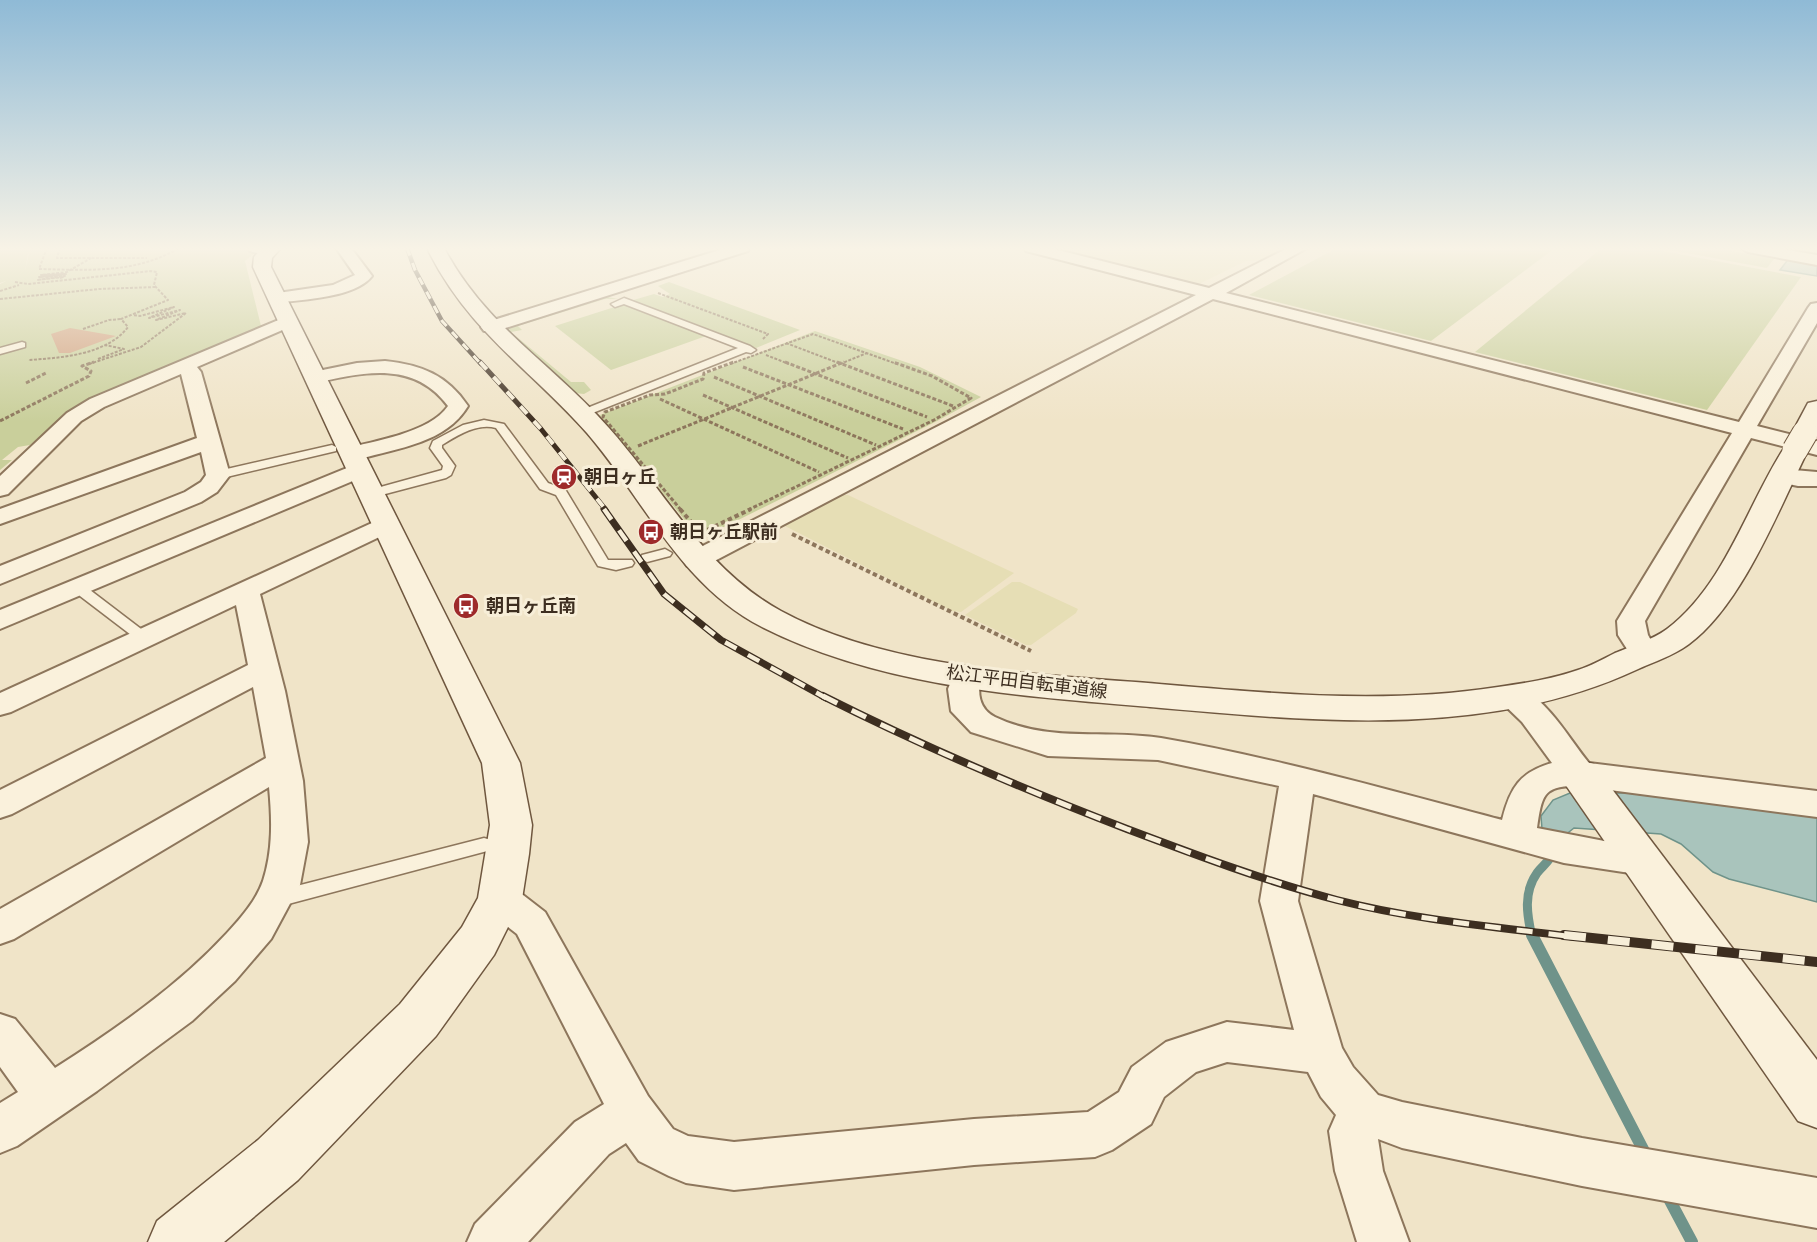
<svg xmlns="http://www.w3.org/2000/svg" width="1817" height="1242" font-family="'Libre Baskerville','Noto Sans JP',serif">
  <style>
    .farmland { fill: #e6deb5 }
    .green { fill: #c9cf9b }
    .water { fill: #a9c4bc; stroke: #6f938a; stroke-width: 1.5 }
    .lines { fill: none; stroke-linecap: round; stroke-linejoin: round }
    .stream-far1 { stroke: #6f938a; stroke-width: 9 }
    .stream { stroke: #6f938a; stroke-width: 12 }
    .building { fill: #cf9f7d }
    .lane-casing { stroke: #8d765c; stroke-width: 3 }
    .street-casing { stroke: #8d765c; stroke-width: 4 }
    .secondary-casing { stroke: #6f573f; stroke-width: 3 }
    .path-far2 { stroke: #8d765c; stroke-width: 2; stroke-dasharray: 3 1.5; stroke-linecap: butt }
    .path-far1 { stroke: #8d765c; stroke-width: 3; stroke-dasharray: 4 2; stroke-linecap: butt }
    .path { stroke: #8d765c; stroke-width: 4; stroke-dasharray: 4.5 3; stroke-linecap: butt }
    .lane { fill: #faf1dc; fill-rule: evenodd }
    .street { fill: #faf1dc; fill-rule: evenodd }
    .secondary { fill: #faf1dc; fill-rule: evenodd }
    .rail-far4-casing { stroke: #3d2e20; stroke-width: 4.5 }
    .rail-far3-casing { stroke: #3d2e20; stroke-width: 5 }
    .rail-far2-casing { stroke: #3d2e20; stroke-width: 7 }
    .rail-far1-casing { stroke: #3d2e20; stroke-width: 8 }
    .rail-casing { stroke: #3d2e20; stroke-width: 10 }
    .rail-far4 { stroke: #f7eed8; stroke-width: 3; stroke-dasharray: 8; stroke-linecap: butt }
    .rail-far3 { stroke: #f7eed8; stroke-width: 4; stroke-dasharray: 10; stroke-linecap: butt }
    .rail-far2 { stroke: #f7eed8; stroke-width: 4.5; stroke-dasharray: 13; stroke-linecap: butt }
    .rail-far1 { stroke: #f7eed8; stroke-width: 5; stroke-dasharray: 16; stroke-linecap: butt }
    .rail { stroke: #f7eed8; stroke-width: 8; stroke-dasharray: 22; stroke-linecap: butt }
    .secondary-bridge-casing { stroke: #6f573f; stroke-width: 27; stroke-linecap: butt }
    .secondary-bridge { stroke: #faf1dc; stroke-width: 25 }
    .labels { text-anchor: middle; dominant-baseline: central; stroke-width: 6; stroke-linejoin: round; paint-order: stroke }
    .poi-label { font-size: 18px; font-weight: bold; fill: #3d2e20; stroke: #f7eed8; text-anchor: start }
    .street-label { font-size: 18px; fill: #3d2e20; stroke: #f7eed8 }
  </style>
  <rect width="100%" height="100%" fill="#f0e4c8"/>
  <!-- farmland -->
  <g class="farmland">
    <path d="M 1052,248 L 1294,248 L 1272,260 L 1246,261 L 1199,284 Z"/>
    <path d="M 833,495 L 848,495 L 1014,573 L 961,612 L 952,611 L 783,525 Z"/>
    <path d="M 1012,582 L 1020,582 L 1078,609 L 1076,613 L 1031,645 L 1026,645 L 965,615 Z"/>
  </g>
  <!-- green -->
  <g class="green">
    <path d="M 0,248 L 32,248 L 28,254 L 25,271 L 29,253 L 34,248 L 261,248 L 245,261 L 261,326 L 74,408 L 30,445 L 18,447 L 2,460 L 12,460 L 0,470 L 0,284 L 6,281 L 0,283 Z"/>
    <path d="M 1337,248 L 1555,248 L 1431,341 L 1249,295 Z"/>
    <path d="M 1602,248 L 1647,248 L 1801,277 L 1707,410 L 1475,352 Z"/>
    <path d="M 1660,248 L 1716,248 L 1774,259 L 1767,268 Z"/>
    <path d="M 669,282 L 800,330 L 756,348 L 630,301 L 654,294 L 663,297 L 670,294 L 658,286 Z"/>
    <path d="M 608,297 L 618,299 L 605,299 L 518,326 L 522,330 L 511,332 L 571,382 L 584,382 L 591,390 L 584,394 L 575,393 L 505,329 Z"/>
    <path d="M 624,304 L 706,336 L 611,370 L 555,326 Z"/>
    <path d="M 815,331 L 920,367 L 981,397 L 937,421 L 700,539 L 600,415 Z"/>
  </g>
  <!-- water -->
  <g class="water">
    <path d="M 1790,257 L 1814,261 L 1811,264 L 1817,266 L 1817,276 L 1780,270 Z"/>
    <path d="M 1570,793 L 1628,793 L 1817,817 L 1817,902 L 1729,879 L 1713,872 L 1681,844 L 1661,834 L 1574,828 L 1564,836 L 1542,829 L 1541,816 L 1553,800 Z"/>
  </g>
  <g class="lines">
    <!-- stream-far1 -->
    <path class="stream-far1" d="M 1532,937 C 1527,915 1523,893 1537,873 C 1543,865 1551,861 1553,850"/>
    <!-- stream -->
    <g class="stream">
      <path d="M 1532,935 L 1647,1157"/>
      <path d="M 1667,1195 L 1692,1242"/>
    </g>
  </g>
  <!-- building -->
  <path class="building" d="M 70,328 L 116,336 L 70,353 L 59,353 L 51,334 Z"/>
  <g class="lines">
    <!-- lane casing -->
    <g class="lane-casing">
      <g id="lane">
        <path d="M 624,298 L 750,346 L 756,350 L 751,353 L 746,352 L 585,416 L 577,416 L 577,412 L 738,348 L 624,304 L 615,307 L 611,304 Z"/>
        <path d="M 22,342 L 25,343 L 25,347 L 0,354 L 0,348 Z"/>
        <path d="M 484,420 L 504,424 L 548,483 L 565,489 L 608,560 L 632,560 L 634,563 L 632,566 L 616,570 L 598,566 L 556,495 L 540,489 L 496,428 C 477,423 458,435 442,445 L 442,448 L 455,466 L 451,475 L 446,478 L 370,498 L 364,494 L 366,491 L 442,470 L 443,466 L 430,448 L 433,441 L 463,425 Z"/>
        <path d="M 332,445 L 336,447 L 336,451 L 218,479 L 212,475 L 218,471 Z"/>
        <path d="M 665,549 L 672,553 L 670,556 L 647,562 L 640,558 L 642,555 Z"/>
        <path d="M 85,589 L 90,590 L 149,635 L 152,638 L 149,641 L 139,641 L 80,596 L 78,593 L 80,590 Z"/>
        <path d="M 484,838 L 491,840 L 494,845 L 491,850 L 277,907 L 270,905 L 267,899 L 270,893 L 277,891 Z"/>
      </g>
    </g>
    <!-- street casing -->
    <g class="street-casing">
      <g id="street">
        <path d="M 248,248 L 274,248 L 276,251 L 268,256 L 250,251 Z"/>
        <path d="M 336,248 L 351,248 L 372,276 C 355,298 303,299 277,303 L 271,302 L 269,298 L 271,294 L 333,285 L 355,275 Z"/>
        <path d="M 726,248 L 750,248 L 748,251 L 496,331 L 484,331 L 481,327 L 484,323 Z"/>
        <path d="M 1024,248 L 1050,248 L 1209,288 L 1288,248 L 1307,248 L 1226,293 L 1739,422 L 1808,308 L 1811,304 L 1817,303 L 1817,323 L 1757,426 L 1817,441 L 1817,455 L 1751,438 L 1645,621 L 1648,635 L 1659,654 L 1654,660 L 1644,663 L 1634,660 L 1618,635 L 1617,621 L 1732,433 L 1213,299 L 705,566 L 696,568 L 687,566 L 683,560 L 687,554 L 1196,295 L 1026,251 Z"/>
        <path d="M 1741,248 L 1776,248 L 1817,255 L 1817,265 L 1748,252 Z"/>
        <path d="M 288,316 L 294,317 L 297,321 L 294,325 L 197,367 L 201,372 L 230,475 L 217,492 L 201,502 L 0,584 L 0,566 L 185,492 L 201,482 L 206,475 L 201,452 L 0,524 L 0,509 L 197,438 L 181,374 L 104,407 L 81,421 L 8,494 L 0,496 L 0,476 L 67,413 L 90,399 Z"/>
        <path d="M 385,361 C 422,365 447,375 468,406 C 446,443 398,448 360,459 L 352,461 L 344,459 L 341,454 L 344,449 C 373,441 430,433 448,406 C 414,360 363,372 315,383 L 308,381 L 305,377 L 308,373 L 357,363 Z"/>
        <path d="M 359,463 L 367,465 L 371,470 L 367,475 L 0,629 L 0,610 Z"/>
        <path d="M 1782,469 L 1817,472 L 1817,486 L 1798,486 L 1774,481 L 1770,476 L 1774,471 Z"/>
        <path d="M 385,517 L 394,520 L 398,525 L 394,530 L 260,594 L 285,691 L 303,781 L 308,842 L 300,885 L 271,939 L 235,981 L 192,1021 L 97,1091 L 17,1146 L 0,1153 L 0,1103 L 18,1092 L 0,1067 L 0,1014 L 15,1019 L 55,1068 C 116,1029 177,987 227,933 C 240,919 256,901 263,881 C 273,850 272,819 269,787 L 14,939 L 0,944 L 0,909 L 266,758 L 253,687 L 12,814 L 0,818 L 0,790 L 248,665 L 236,605 L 11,712 L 0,715 L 0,693 Z"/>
        <path d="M 966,668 L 977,671 L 981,678 C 977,693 979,709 995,717 C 1050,743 1104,729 1161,738 C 1276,758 1389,790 1502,820 C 1510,788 1520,772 1552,763 L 1522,722 L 1496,697 L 1501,690 C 1509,688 1516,686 1524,690 C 1551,705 1570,740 1589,763 L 1817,791 L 1817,817 L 1579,786 C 1543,785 1542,795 1537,828 L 1656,851 L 1662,861 L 1656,871 L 1643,875 L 1564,863 L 1313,794 L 1298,901 L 1342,1048 L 1353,1067 L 1378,1095 L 1402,1102 L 1582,1138 L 1817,1178 L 1817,1228 L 1582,1186 L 1402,1148 L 1378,1139 L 1383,1171 L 1409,1242 L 1357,1242 L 1335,1171 L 1329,1131 L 1336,1115 L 1321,1097 L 1308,1072 L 1227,1062 L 1196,1072 L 1164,1097 L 1151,1124 L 1112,1150 L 1095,1157 L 974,1165 L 734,1190 L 686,1183 L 669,1176 L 639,1161 L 626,1143 L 609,1154 L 528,1242 L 467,1242 L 475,1224 L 575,1122 L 604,1104 L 517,934 L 486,910 L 481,899 L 486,888 L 500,884 L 514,888 L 545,912 L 648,1096 L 673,1129 L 688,1136 L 734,1142 L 974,1119 L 1088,1112 L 1119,1092 L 1132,1067 L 1166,1042 L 1227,1022 L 1294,1030 L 1260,901 L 1279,786 L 1158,760 L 1048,756 L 971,732 L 951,711 L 948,689 L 955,671 Z"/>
      </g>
    </g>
    <!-- secondary casing -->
    <g class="secondary-casing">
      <g id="secondary">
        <path d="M 262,248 L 281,248 L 272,258 L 271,267 L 520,763 L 532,825 L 529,854 L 522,899 L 494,955 L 436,1036 L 298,1180 L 224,1242 L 148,1242 L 157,1221 L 258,1140 L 400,1004 L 462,927 L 478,898 L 490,825 L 482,763 L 253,267 L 254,257 Z"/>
        <path d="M 427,248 L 444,248 C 486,327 552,363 609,428 C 665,491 704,569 781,611 C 886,668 1030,674 1148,683 C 1264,693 1382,705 1498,687 C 1525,683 1552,679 1578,670 C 1591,666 1603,659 1615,653 C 1632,646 1652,640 1667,629 C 1726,584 1747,504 1786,445 L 1795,442 L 1804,445 L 1808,450 C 1779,509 1742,605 1689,644 C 1673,656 1653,662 1636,670 C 1485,740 1311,721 1150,707 C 1020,696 881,687 762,627 C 680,585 644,499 587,433 C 529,368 467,330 427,248 Z"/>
        <path d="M 1817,401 L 1817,434 L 1814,438 L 1805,441 L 1796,438 L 1792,433 L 1808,403 Z"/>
        <path d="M 1579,760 L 1593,764 L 1817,1060 L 1817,1128 L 1798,1121 L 1565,784 L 1559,774 L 1565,764 Z"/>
      </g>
    </g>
    <!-- path-far2 -->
    <g class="path-far2">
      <path d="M 47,248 L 39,269 C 88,270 135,274 179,248"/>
      <path d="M 60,248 L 57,258 L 147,258"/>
      <path d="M 60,278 L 64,277 L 37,280 L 65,276 L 39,277 L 66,274 L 41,275 L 67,272 L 93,257"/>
      <path d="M 15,282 L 28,284 L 151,271 L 157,272 L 154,285 L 168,300 L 121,319 L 128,327 C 107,355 60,358 28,360"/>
      <path d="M 0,291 L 19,285"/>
      <path d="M 658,293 L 768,334 L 763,339"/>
      <path d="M 0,299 L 99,289 L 156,287"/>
      <path d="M 83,329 L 109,320 L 121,319"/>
      <path d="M 786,343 L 841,364"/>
      <path d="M 766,355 L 789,364"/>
      <path d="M 98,359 L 124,349 L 105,345"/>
      <path d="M 89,364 L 141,347 L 186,313 L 156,320 L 180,310 L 149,318 L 174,307 L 140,316 L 133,315"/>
      <path d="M 730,364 L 813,334 L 897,364"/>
      <path d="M 840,364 L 867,353"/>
    </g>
    <!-- path-far1 -->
    <g class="path-far1">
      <path d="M 785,362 L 927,417"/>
      <path d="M 837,362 L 953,406"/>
      <path d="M 743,367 L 903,429"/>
      <path d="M 714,377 L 876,445"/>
      <path d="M 26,383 L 46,373"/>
      <path d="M 703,395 L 848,458"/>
      <path d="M 660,399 L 819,472"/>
      <path d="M 0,421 L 89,376 L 91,371 L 82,366 L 94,362"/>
      <path d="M 638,446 L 844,362"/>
      <path d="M 681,510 L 603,417 L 605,412 L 650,395 L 665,394 L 703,379 L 704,373 L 734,362"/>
      <path d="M 748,510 L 934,420 L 971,398 L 932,376 L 893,362"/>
    </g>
    <!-- path -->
    <g class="path">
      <path d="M 680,509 L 698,530 L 705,531 L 751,509"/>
      <path d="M 792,534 L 1031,651"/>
    </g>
    <!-- lane -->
    <use href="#lane" class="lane"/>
    <!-- street -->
    <use href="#street" class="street"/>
    <!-- secondary -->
    <use href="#secondary" class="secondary"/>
    <!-- rail-far4 casing -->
    <g class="rail-far4-casing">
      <path id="rail-far4" d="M 407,248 L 415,270 L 442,321 L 481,364"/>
    </g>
    <!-- rail-far3 casing -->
    <g class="rail-far3-casing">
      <path id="rail-far3" d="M 480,362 L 541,429 L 606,510"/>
    </g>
    <!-- rail-far2 casing -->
    <g class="rail-far2-casing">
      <path id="rail-far2" d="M 604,509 L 664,594 L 721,640 L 826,698"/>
    </g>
    <!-- rail-far1 casing -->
    <g class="rail-far1-casing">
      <path id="rail-far1" d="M 823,696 C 922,746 1023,789 1127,829 C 1196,855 1265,881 1337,900 C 1415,920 1496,927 1575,937"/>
    </g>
    <!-- rail casing -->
    <g class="rail-casing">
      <path id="rail" d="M 1564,935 L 1817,962"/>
    </g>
    <!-- rail-far4 -->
    <use href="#rail-far4" class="rail-far4"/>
    <!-- rail-far3 -->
    <use href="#rail-far3" class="rail-far3"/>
    <!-- rail-far2 -->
    <use href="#rail-far2" class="rail-far2"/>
    <!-- rail-far1 -->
    <use href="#rail-far1" class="rail-far1"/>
    <!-- rail -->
    <use href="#rail" class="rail"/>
    <!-- secondary-bridge casing -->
    <g class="secondary-bridge-casing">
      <path id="secondary-bridge" d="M 1795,450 L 1805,433"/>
    </g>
    <!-- secondary-bridge -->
    <use href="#secondary-bridge" class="secondary-bridge"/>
  </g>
  <!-- sky -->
  <linearGradient id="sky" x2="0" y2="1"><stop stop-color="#8fbad6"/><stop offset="0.59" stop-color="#f8f3e6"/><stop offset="1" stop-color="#f8f3e6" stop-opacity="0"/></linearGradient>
  <rect width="1817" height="422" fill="url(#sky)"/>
  <!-- icons -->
  <defs>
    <g id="station-disc" transform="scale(1.35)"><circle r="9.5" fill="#9e2a2b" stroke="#f7eed8"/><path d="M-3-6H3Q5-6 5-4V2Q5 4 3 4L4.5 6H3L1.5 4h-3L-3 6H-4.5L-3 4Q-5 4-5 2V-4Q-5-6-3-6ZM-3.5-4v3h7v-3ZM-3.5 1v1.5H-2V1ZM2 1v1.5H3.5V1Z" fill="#fff"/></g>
    <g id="bus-disc" transform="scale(1.35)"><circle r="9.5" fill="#9e2a2b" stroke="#f7eed8"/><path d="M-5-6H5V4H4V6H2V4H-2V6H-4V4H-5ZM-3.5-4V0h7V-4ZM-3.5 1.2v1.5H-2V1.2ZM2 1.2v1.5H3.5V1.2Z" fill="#fff"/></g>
  </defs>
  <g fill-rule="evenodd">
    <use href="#station-disc" x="564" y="477"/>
    <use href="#bus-disc" x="651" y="532"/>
    <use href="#bus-disc" x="466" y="606"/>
  </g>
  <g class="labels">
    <!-- poi labels -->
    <g class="poi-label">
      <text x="584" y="477">朝日ヶ丘</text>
      <text x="670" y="532">朝日ヶ丘駅前</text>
      <text x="486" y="606">朝日ヶ丘南</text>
    </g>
    <!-- street labels -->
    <g class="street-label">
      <text transform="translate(1027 682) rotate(7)">松江平田自転車道線</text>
    </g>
  </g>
</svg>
